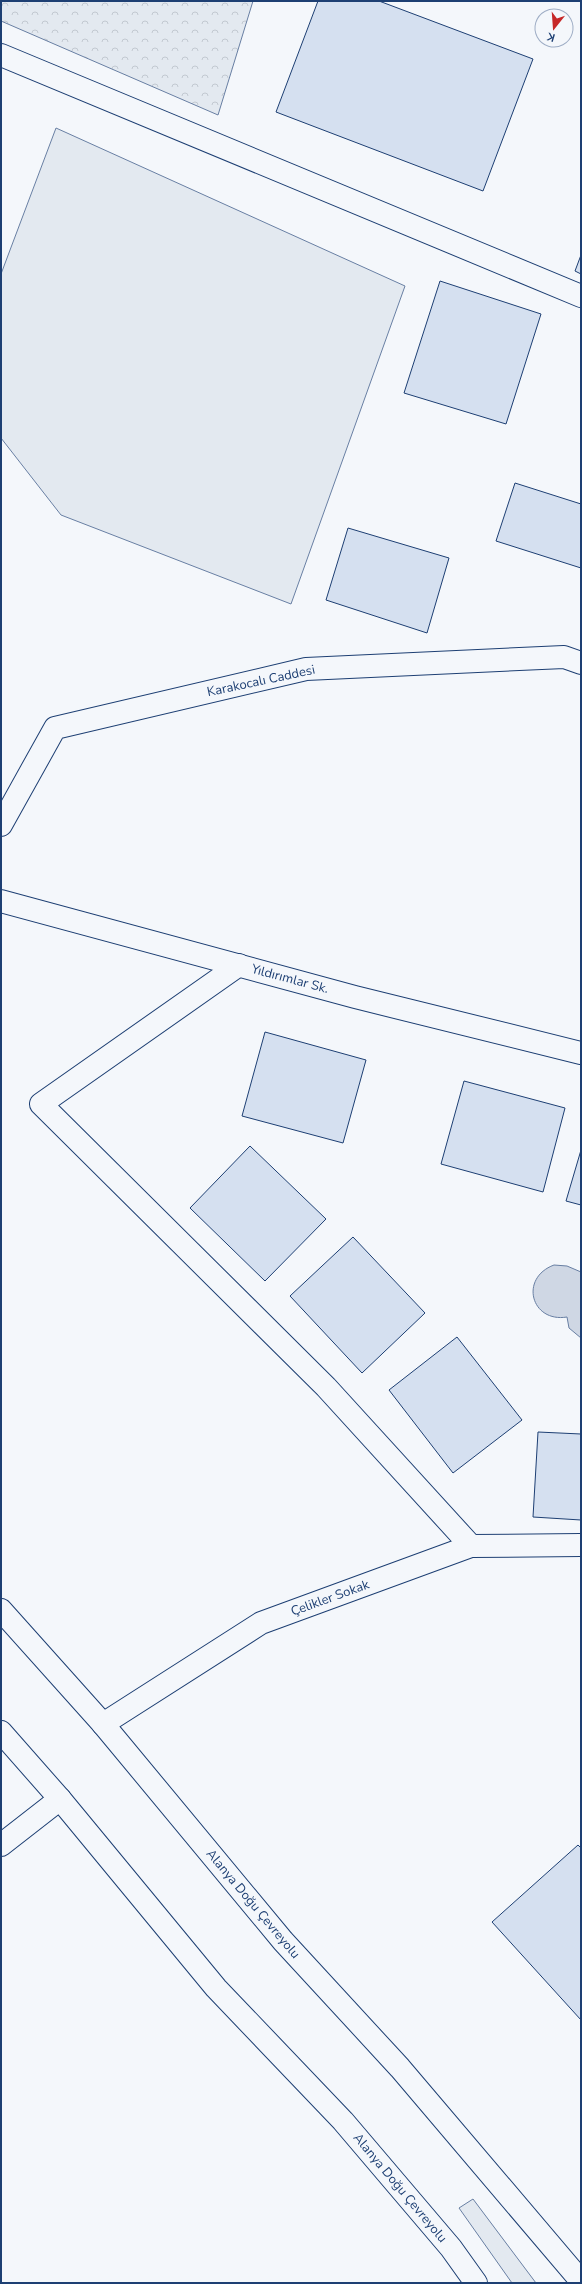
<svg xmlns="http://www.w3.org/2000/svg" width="582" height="2284" font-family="'Nunito Sans',sans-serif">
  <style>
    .green { fill: #e3e9f0; stroke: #687fa3 }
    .forest { fill: url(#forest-crowns); stroke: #687fa3 }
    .water { fill: #cfd7e4; stroke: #687fa3 }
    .building { fill: #d5e0f0; stroke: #1d3f73 }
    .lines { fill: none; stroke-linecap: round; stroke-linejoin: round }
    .minor-casing { stroke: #1d3f73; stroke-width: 24 }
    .highway-casing { stroke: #1d3f73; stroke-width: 24 }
    .minor { stroke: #f4f7fb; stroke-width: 22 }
    .highway { stroke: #f4f7fb; stroke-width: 22 }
    .labels { text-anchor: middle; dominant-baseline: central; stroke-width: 3; stroke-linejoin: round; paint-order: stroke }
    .street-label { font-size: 13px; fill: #1d3f73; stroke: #f4f7fb }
  </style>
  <defs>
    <pattern id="forest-crowns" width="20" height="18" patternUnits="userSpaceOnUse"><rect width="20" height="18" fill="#e3e9f0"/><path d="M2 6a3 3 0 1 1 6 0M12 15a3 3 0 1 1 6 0" fill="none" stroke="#c2c9d1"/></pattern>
  </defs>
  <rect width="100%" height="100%" fill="#f4f7fb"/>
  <!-- green -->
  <g class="green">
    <path d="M 56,128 L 405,286 L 291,604 L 61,515 L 1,438 L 1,274 Z"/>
    <path d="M 473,2199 L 536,2283 L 512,2283 L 459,2208 Z"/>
  </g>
  <!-- forest -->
  <path class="forest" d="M 1,1 L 253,1 L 218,115 L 1,21 Z"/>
  <!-- water -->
  <path class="water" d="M 554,1265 L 567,1266 L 581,1272 L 581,1338 L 569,1328 L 567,1317 C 531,1323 519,1278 554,1265 Z"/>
  <!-- building -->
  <g class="building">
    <path d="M 318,1 L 379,1 L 533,59 L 483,191 L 276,112 Z"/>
    <path d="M 581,255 L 581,274 L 575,271 Z"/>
    <path d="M 440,281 L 541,314 L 506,424 L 404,393 Z"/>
    <path d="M 515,483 L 581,504 L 581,568 L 496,541 Z"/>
    <path d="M 348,528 L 449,558 L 427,633 L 326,600 Z"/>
    <path d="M 265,1032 L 366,1060 L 343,1143 L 242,1116 Z"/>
    <path d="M 464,1081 L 565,1108 L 543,1192 L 441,1164 Z"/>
    <path d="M 250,1146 L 326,1219 L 265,1281 L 190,1208 Z"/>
    <path d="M 581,1150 L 581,1205 L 566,1201 Z"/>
    <path d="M 353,1237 L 425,1313 L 362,1373 L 290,1296 Z"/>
    <path d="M 457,1337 L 522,1420 L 453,1473 L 389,1390 Z"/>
    <path d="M 538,1432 L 581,1434 L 581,1520 L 533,1517 Z"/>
    <path d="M 578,1845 L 581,1848 L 581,2020 L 492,1922 Z"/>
  </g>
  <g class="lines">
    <!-- minor casing -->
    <g class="minor-casing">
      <g id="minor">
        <path d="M 1,55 L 581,296"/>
        <path d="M 1,825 L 55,728 L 306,669 L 564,657 L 581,663"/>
        <path d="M 1,901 L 355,997 L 581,1053"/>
        <path d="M 239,965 L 41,1104 L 326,1387 L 471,1546"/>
        <path d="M 103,1724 L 261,1623 L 471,1546 L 581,1545"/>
        <path d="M 1,1845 L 60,1799"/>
      </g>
    </g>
    <!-- highway casing -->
    <g class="highway-casing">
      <g id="highway">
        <path d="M 1,1610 L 103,1724 L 283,1941 L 400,2068 L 581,2281"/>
        <path d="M 1,1732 L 60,1799 L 216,1988 L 343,2121 L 451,2248 L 476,2283"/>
      </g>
    </g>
    <!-- minor -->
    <use href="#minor" class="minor"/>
    <!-- highway -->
    <use href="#highway" class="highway"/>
  </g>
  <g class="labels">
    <!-- street labels -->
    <g class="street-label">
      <text transform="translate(261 681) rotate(-12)">Karakocalı Caddesi</text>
      <text transform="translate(290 979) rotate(15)">Yıldırımlar Sk.</text>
      <text transform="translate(330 1598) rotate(-20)">Çelikler Sokak</text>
      <text transform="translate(253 1904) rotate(50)">Alanya Doğu Çevreyolu</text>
      <text transform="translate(400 2188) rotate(50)">Alanya Doğu Çevreyolu</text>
    </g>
  </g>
  <!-- border -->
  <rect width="582" height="2284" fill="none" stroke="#1d3f73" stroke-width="4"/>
  <!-- north arrow -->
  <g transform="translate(554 28) rotate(197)"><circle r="19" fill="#f4f7fb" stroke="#9eadc5"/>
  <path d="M0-3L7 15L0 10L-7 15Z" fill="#c62828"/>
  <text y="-6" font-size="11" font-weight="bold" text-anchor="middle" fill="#1d3f73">K</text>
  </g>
</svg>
